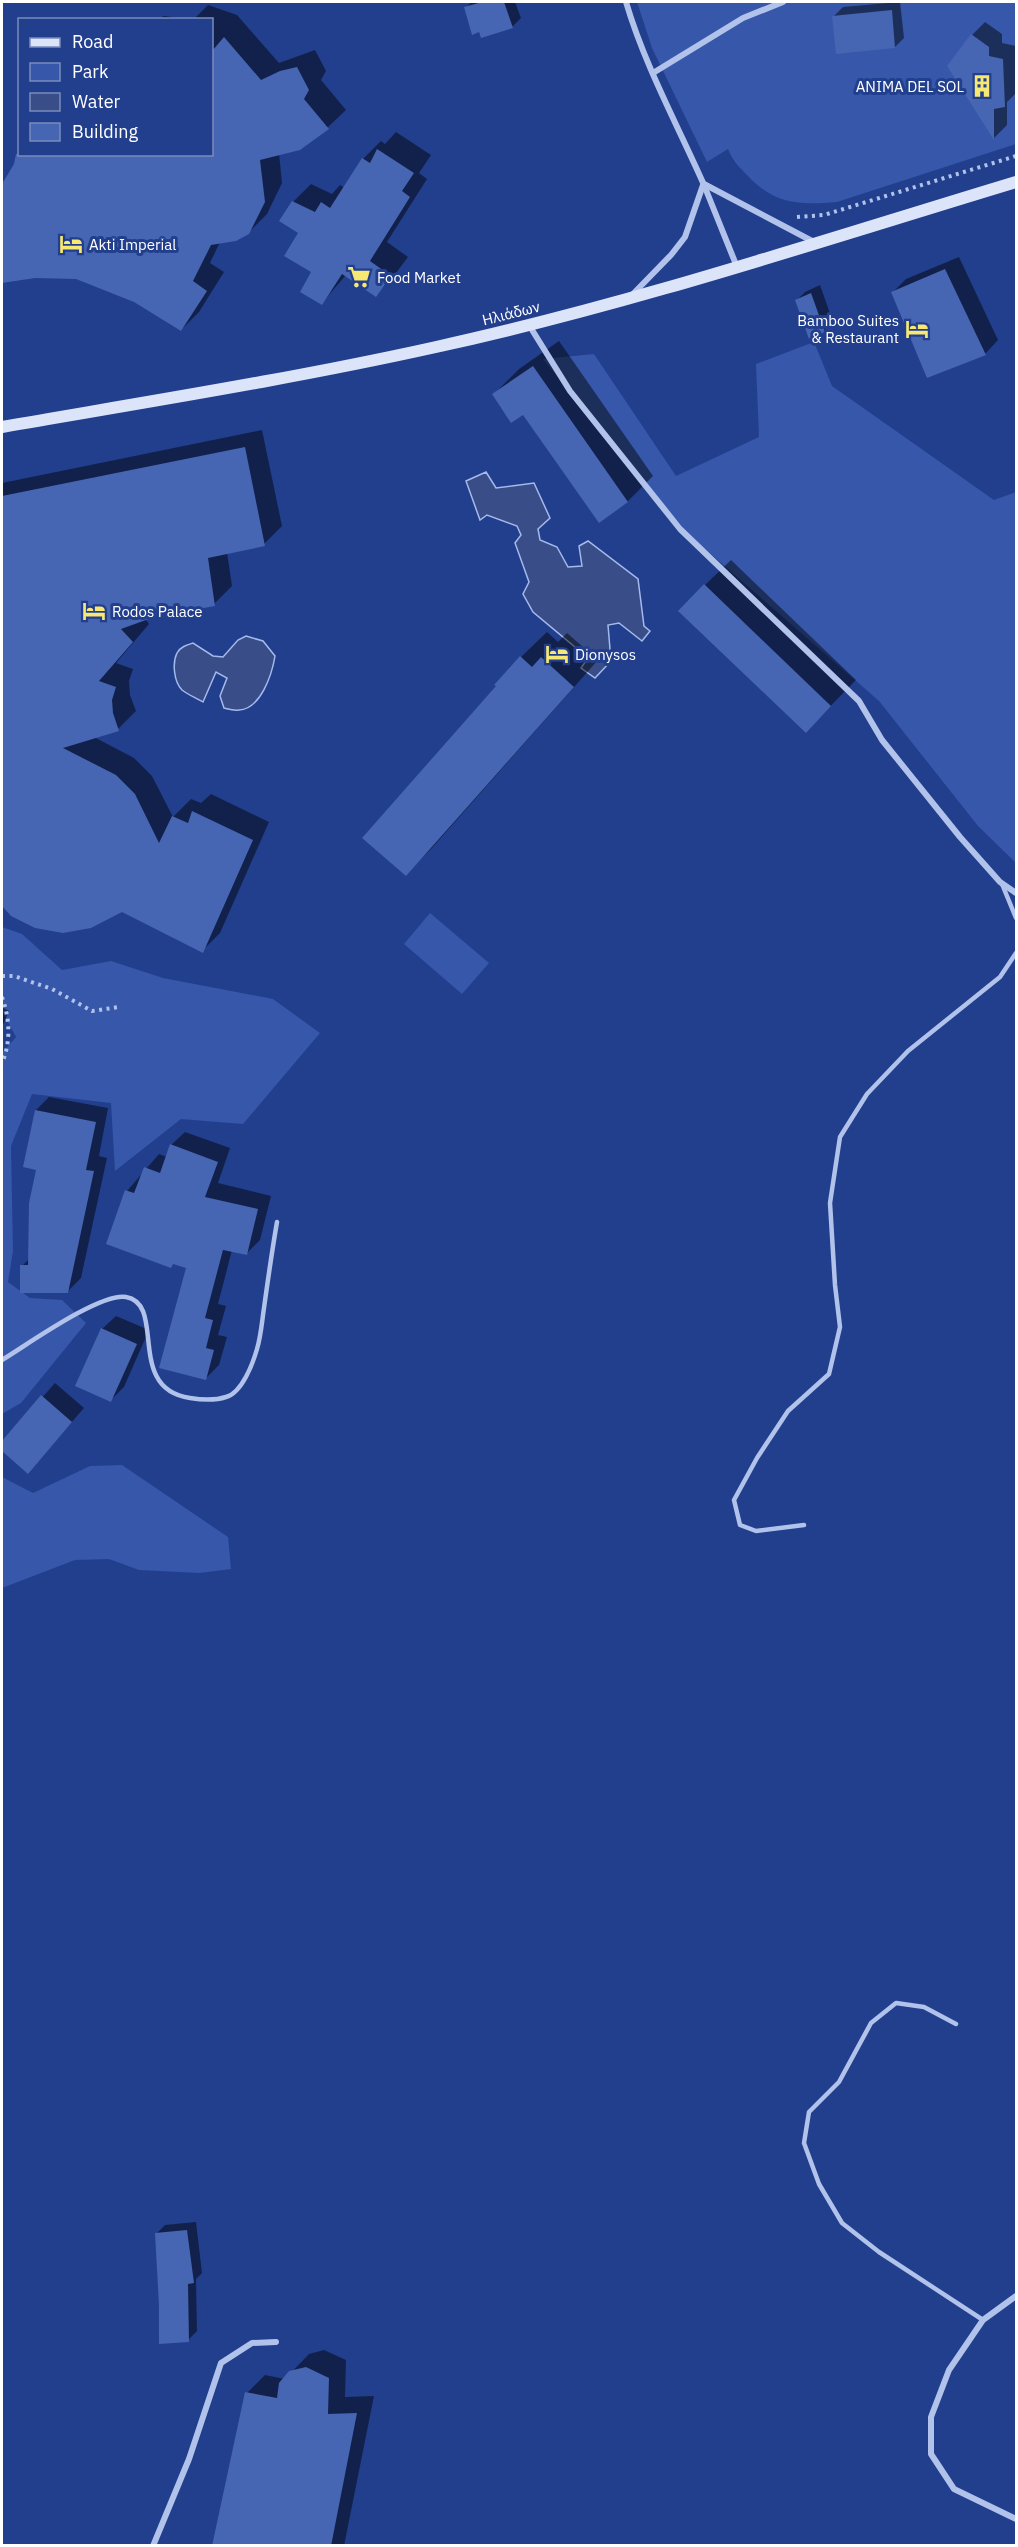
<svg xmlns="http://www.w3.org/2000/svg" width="1018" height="2547" font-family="'IBM Plex Sans',sans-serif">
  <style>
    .green { fill: #3657aa }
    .water { fill: #394e88; stroke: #a5baec; stroke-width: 1.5 }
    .shadow { fill: #0007 }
    .building { fill: #4665b2 }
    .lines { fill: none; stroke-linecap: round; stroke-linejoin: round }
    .path { stroke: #b1c2eb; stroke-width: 4; stroke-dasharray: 3 4.5; stroke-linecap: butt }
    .lane { stroke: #b1c2eb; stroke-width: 4.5 }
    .street { stroke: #b1c2eb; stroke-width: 6 }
    .secondary { stroke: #dce4f9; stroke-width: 12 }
    .labels { text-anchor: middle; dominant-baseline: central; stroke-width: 6; stroke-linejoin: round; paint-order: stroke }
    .poi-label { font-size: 15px; fill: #fff; stroke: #223f8d; text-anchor: start }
    .street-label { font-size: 15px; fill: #fff; stroke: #223f8d }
  </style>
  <rect width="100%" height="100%" fill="#223f8d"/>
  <!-- green -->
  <g class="green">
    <path d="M 637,2 L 1016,2 L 1016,144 L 837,202 C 798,205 775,205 747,175 C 739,167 732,160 728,149 L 707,162 L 652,48 Z"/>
    <path d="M 814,342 L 832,386 L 994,500 L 1016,492 L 1016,863 L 978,826 L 879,701 L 687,533 L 543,359 L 594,354 L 676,476 L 759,437 L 756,364 Z"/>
    <path d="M 430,913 L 489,963 L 462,994 L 404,944 Z"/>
    <path d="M 2,927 L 22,934 L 62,970 L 111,961 L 163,978 L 273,999 L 320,1033 L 243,1124 L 181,1119 L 115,1171 L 111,1103 L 32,1094 L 11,1146 L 13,1251 L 8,1282 L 30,1298 L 62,1300 L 86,1323 L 21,1403 L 2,1414 L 2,1053 L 16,1037 L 2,1011 Z"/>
    <path d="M 122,1465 L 228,1537 L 231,1569 L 200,1573 L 139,1570 L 109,1559 L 75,1560 L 2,1588 L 2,1477 L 33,1493 L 90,1466 Z"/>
  </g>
  <!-- water -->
  <g class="water">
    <path d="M 486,472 L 496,488 L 534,483 L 550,518 L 538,529 L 540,540 L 557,547 L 568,567 L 582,566 L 579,546 L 588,541 L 638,579 L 644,626 L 650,631 L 642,641 L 619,623 L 608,625 L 611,661 L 595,678 L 581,668 L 588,658 L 533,612 L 523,594 L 529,582 L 515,543 L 521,535 L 517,526 L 487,515 L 480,520 L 466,481 Z"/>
    <path d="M 246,636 L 263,641 L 275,656 C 272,674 261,709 239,710 C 234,711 228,709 224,708 L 220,696 L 227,678 L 216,672 L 203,702 C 197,698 188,695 182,690 C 174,682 172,663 177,653 C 180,647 187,645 193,643 L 213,656 L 223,657 L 238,640 Z"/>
  </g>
  <!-- shadow -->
  <g class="shadow">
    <path d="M 472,2 L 515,2 L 521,18 L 512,27 L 465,8 Z"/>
    <path d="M 900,2 L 904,38 L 895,47 L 834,16 L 843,7 Z"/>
    <path d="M 208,5 L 237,15 L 279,63 L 315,50 L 326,71 L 321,80 L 346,110 L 328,127 L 299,148 L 279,153 L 282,183 L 267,214 L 248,233 L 220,242 L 210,263 L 224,272 L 199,312 L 181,330 L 134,301 L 77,278 L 35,277 L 2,282 L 2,187 L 15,165 L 20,147 L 20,154 L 212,154 L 212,20 L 193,20 Z"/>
    <path d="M 164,16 L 179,18 L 184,20 L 156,20 Z"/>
    <path d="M 985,22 L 1002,34 L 1002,43 L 1016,46 L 1016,93 L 1007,102 L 1007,125 L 994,138 L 972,35 Z"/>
    <path d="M 396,132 L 431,155 L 419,173 L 427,179 L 387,242 L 408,257 L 393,277 L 375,295 L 346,275 L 322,303 L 300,233 L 293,202 L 311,184 L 332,194 L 340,185 L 345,188 L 363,159 L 381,141 L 385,144 Z"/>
    <path d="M 959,257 L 998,340 L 985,354 L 893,292 L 906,279 Z"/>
    <path d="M 820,285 L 833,322 L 824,331 L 796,301 L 805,292 Z"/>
    <path d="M 559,341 L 653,476 L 628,501 L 599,521 L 523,413 L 494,394 L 519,369 Z"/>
    <path d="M 262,430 L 282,526 L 264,544 L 227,552 L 232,586 L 214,604 L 145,618 L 149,624 L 116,663 L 133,669 L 129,681 L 130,695 L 136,711 L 118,729 L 94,737 L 134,758 L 152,776 L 173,817 L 191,799 L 201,803 L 211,794 L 269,822 L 220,933 L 202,951 L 122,910 L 12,914 L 2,904 L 2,483 Z"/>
    <path d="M 731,560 L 856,680 L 806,731 L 705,585 Z"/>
    <path d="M 547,632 L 558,642 L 567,633 L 598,660 L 431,849 L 406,874 L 521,657 Z"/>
    <path d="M 2,1007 L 9,1011 L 2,1027 Z"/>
    <path d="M 49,1097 L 108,1108 L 99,1156 L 107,1158 L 81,1278 L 67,1292 L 22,1266 L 30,1258 L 38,1169 L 36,1110 Z"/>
    <path d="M 185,1132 L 230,1148 L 218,1183 L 271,1196 L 260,1240 L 246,1254 L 232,1250 L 218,1304 L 226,1306 L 218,1335 L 227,1337 L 219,1365 L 206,1378 L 187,1268 L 127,1191 L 159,1154 L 167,1157 L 171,1145 Z"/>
    <path d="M 116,1316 L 149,1330 L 124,1387 L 110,1401 L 102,1329 Z"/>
    <path d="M 55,1383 L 84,1408 L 28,1472 L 2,1449 L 2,1443 Z"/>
    <path d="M 196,2222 L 202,2273 L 196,2279 L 197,2331 L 188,2340 L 161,2305 L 156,2234 L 165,2225 Z"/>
    <path d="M 324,2350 L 346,2360 L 345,2397 L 374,2396 L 344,2546 L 214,2546 L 247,2393 L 265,2375 L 285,2379 L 309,2354 Z"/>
  </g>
  <!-- building -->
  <g class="building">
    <path d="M 482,2 L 504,2 L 513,28 L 481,38 L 479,32 L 472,35 L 464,7 Z"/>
    <path d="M 892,10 L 895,48 L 836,54 L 832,16 Z"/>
    <path d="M 971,34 L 989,47 L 989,56 L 1003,59 L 1005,107 L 994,109 L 994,140 L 947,66 Z"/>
    <path d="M 224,37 L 261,80 L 280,71 L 297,67 L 309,90 L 304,99 L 329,129 L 300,150 L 260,160 L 265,202 L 249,234 L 236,241 L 211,245 L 193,281 L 207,291 L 181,331 L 134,302 L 76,279 L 35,278 L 2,283 L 2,184 L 14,164 L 16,154 L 212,154 L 212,51 Z"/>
    <path d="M 377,149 L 414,173 L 402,191 L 410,197 L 370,261 L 391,276 L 376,297 L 342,274 L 322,305 L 300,292 L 311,272 L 284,256 L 298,233 L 279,221 L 292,201 L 315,212 L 321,202 L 330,208 L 362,158 L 370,163 Z"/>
    <path d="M 945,269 L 986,355 L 927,378 L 891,292 Z"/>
    <path d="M 811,293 L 825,332 L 809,339 L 795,300 Z"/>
    <path d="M 533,366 L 628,502 L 599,523 L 523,415 L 511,423 L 492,394 Z"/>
    <path d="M 245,447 L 265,546 L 208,558 L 215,606 L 157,616 L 121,629 L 133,642 L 99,681 L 116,687 L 112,700 L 113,713 L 119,731 L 63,748 L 116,775 L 135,794 L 159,843 L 172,816 L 188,823 L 192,811 L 253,840 L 203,953 L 122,912 L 91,928 L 63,933 L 35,928 L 11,916 L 2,906 L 2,496 Z"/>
    <path d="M 704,584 L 831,706 L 806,733 L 678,611 Z"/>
    <path d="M 520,656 L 532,667 L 541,657 L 574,687 L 406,876 L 362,838 L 496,686 L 494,685 Z"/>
    <path d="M 35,1110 L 96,1122 L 86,1170 L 94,1171 L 68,1293 L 20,1293 L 20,1265 L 28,1265 L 29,1203 L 36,1170 L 23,1167 Z"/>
    <path d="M 170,1144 L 218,1162 L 205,1197 L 258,1209 L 247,1255 L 223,1250 L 205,1318 L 213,1320 L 206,1348 L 214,1350 L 206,1380 L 159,1368 L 186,1268 L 173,1264 L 171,1268 L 106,1244 L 125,1190 L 134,1193 L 144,1167 L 160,1173 Z"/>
    <path d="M 101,1328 L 137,1344 L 111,1402 L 75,1386 Z"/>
    <path d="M 41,1395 L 72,1422 L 28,1474 L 2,1451 L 2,1441 Z"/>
    <path d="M 187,2230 L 194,2283 L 188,2284 L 189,2342 L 159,2344 L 159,2305 L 155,2233 Z"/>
    <path d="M 306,2367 L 329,2378 L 328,2414 L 357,2413 L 331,2546 L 212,2546 L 245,2392 L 277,2398 L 279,2383 L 289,2371 Z"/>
  </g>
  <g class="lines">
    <!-- path -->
    <g class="path">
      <path d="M 797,217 L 824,215 L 1016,156"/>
      <path d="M 2,976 L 14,976 L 52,989 L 92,1011 L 119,1007"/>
      <path d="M 2,997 C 10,1019 11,1042 2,1063"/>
    </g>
    <!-- lane -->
    <g class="lane">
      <path d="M 1002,884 L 1016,918"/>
      <path d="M 2,1360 C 27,1345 99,1293 126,1297 C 167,1304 125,1389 190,1398 C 202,1400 214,1401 226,1397 C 242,1393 253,1363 257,1349 C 261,1336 262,1321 264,1308 C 268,1279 272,1251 277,1222"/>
      <path d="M 804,1525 L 756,1531 L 740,1525 L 734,1500 L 757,1458 L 788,1411 L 829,1374 L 840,1327 L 835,1285 L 830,1203 L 840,1137 L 867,1094 L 908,1051 L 1000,977 L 1016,953"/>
      <path d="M 956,2024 L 924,2007 L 896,2003 L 871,2023 L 839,2082 L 809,2112 L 804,2143 L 819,2184 L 842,2223 L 879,2252 L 983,2320"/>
    </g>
    <!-- street -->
    <g class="street">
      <path d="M 626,2 C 645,66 677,124 704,185 C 715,212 726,240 737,267"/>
      <path d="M 653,73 L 743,18 L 783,2"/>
      <path d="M 704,184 L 814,242"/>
      <path d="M 632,295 L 671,255 L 685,237 L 703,185"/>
      <path d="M 529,325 L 570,391 L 680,529 L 859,701 L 882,740 L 960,837 L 1000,882 L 1016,893"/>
      <path d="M 1016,2296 L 983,2320 L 949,2370 L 931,2417 L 931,2454 L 954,2489 L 1016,2519"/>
      <path d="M 153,2546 L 189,2459 L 221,2363 L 252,2343 L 276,2342"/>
    </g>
    <!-- secondary -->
    <path class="secondary" d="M 2,427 C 146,402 292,379 436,347 C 632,304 824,240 1016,182"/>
  </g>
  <!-- icons -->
  <defs>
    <g id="building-bare" transform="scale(1.8)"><path d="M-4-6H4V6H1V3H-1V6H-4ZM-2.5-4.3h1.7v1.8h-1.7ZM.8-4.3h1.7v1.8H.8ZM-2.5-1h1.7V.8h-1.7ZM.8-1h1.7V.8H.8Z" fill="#f7e773" stroke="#223f8d" stroke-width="2.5" paint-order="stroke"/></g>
    <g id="hotel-bare" transform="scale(1.8)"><path d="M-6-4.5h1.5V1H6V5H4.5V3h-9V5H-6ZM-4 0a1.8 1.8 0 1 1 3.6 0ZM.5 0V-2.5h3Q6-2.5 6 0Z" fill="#f7e773" stroke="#223f8d" stroke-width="2.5" paint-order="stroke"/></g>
    <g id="supermarket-bare" transform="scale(1.8)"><path d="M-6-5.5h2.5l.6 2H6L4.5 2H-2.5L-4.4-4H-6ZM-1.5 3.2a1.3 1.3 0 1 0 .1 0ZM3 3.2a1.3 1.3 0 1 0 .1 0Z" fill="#f7e773" stroke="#223f8d" stroke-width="2.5" paint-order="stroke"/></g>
  </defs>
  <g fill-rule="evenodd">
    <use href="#building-bare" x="982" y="86"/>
    <use href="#hotel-bare" x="71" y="244"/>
    <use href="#supermarket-bare" x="359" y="277"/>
    <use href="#hotel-bare" x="917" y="329"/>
    <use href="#hotel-bare" x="94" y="611"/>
    <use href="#hotel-bare" x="557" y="654"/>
  </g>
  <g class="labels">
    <!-- poi labels -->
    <g class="poi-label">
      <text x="964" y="86" text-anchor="end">ANIMA DEL SOL</text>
      <text x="89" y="244">Akti Imperial</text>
      <text x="377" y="277">Food Market</text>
      <text x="899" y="320" text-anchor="end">Bamboo Suites<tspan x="899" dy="17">&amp; Restaurant</tspan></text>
      <text x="112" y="611">Rodos Palace</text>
      <text x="575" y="654">Dionysos</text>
    </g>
    <!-- street labels -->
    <g class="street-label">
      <text transform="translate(511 313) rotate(-14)">Ηλιάδων</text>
    </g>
  </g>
  <!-- border -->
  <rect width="1018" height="2547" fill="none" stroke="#ffffff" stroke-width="6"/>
  <!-- legend -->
  <rect x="18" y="18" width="195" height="138" fill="#223f8d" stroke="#7a8cbb" stroke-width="1.5"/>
  <rect x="30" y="38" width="30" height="9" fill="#dce4f9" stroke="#7a8cbb" stroke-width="1.5"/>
  <text x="72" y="48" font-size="18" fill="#ffffff">Road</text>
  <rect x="30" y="63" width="30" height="18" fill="#3657aa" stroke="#7a8cbb" stroke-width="1.5"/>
  <text x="72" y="78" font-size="18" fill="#ffffff">Park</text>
  <rect x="30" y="93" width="30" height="18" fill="#394e88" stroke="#7a8cbb" stroke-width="1.5"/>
  <text x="72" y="108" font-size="18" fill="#ffffff">Water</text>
  <rect x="30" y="123" width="30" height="18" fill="#4665b2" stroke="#7a8cbb" stroke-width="1.5"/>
  <text x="72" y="138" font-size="18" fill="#ffffff">Building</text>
</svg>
